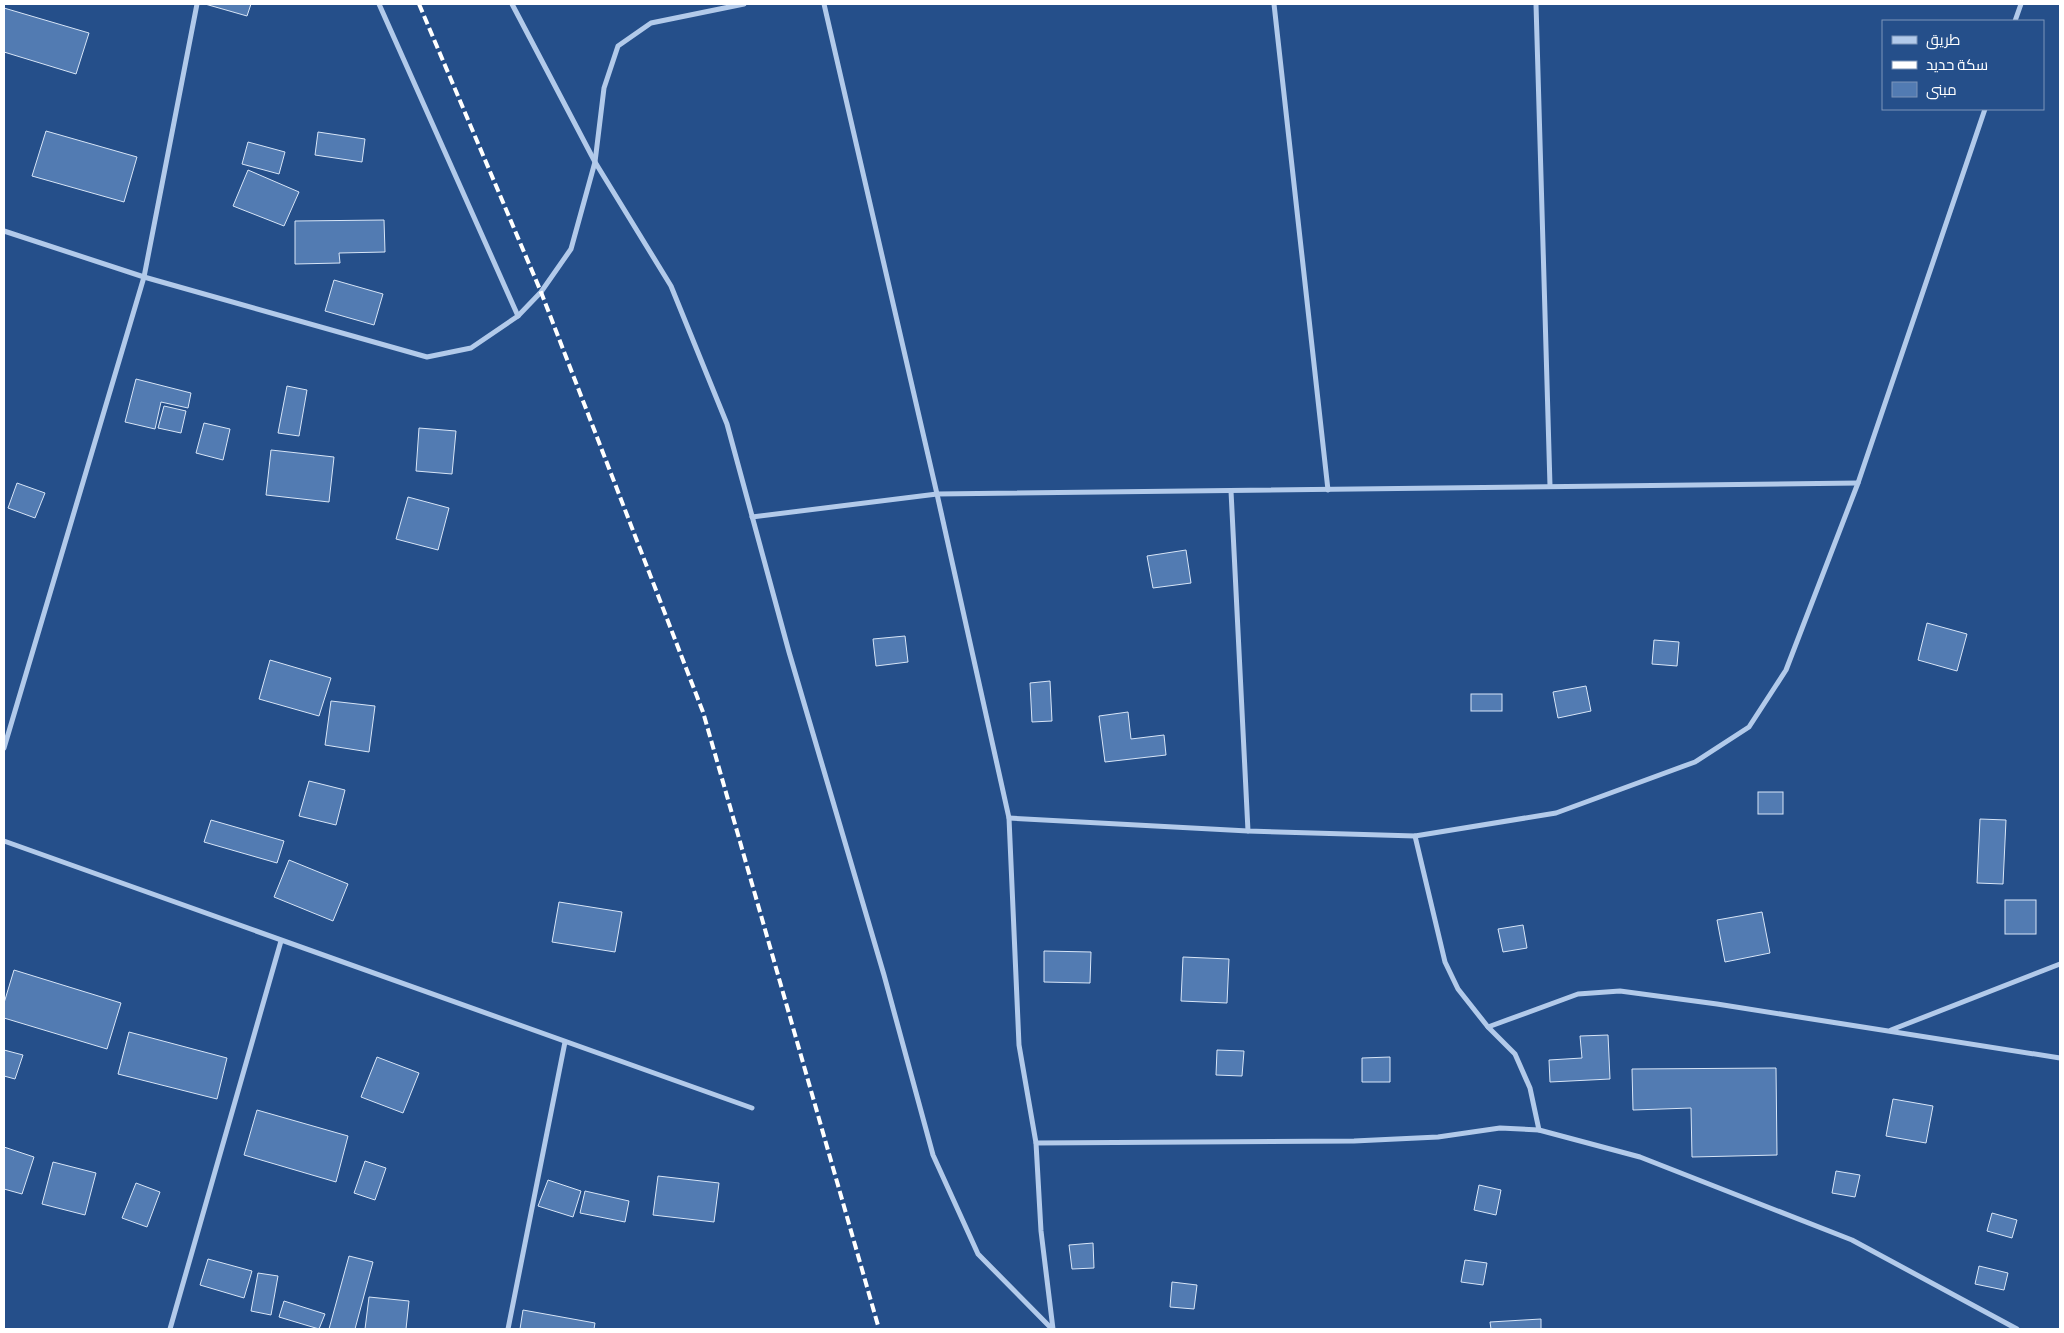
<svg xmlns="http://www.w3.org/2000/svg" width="2064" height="1333" font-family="Commissioner,Cairo,sans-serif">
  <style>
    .building { fill: #527bb2; stroke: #d7e5f7 }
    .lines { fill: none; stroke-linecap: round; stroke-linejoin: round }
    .minor { stroke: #b2caea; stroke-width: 5 }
    .rail { stroke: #fff; stroke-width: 4; stroke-dasharray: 9 4; stroke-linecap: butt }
  </style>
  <rect width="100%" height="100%" fill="#254f8a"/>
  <!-- building -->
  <g class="building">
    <path d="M 205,4 L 251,4 L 247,16 Z"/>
    <path d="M 4,8 L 89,33 L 76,74 L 4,52 Z"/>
    <path d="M 46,131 L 137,157 L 124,202 L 32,176 Z"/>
    <path d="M 318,132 L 365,139 L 362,162 L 315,155 Z"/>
    <path d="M 248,142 L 285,152 L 279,174 L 242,164 Z"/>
    <path d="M 248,170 L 299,192 L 284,226 L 233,206 Z"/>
    <path d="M 384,220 L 385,252 L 339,253 L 340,263 L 295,264 L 295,221 Z"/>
    <path d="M 334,280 L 383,294 L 374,325 L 325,311 Z"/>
    <path d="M 136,379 L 191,393 L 188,408 L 161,402 L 155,429 L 125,422 Z"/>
    <path d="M 287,386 L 307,390 L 299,436 L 278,433 Z"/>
    <path d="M 164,406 L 186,411 L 181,433 L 158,428 Z"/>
    <path d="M 204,423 L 230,429 L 223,460 L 196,453 Z"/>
    <path d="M 419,428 L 456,431 L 452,474 L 416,471 Z"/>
    <path d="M 271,450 L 334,457 L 329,502 L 266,495 Z"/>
    <path d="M 17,483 L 45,493 L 35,518 L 8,508 Z"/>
    <path d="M 408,497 L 449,508 L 438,550 L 396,539 Z"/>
    <path d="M 1186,550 L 1191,583 L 1153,588 L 1147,556 Z"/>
    <path d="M 1927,623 L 1967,634 L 1957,671 L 1918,660 Z"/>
    <path d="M 905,636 L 908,662 L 876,666 L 873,639 Z"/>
    <path d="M 1654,640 L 1679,642 L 1677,666 L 1652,664 Z"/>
    <path d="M 270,660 L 331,678 L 319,716 L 259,699 Z"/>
    <path d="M 1050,681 L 1052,721 L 1032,722 L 1030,683 Z"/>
    <path d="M 1586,686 L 1591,711 L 1558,718 L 1553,692 Z"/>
    <rect x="1471" y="694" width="31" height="17"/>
    <path d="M 331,701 L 375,706 L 369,752 L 325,745 Z"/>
    <path d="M 1128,712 L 1131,739 L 1164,735 L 1166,755 L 1105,762 L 1099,716 Z"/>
    <path d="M 309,781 L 345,790 L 336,825 L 299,816 Z"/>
    <rect x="1758" y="792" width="25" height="22"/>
    <path d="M 1980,819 L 2006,820 L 2003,884 L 1977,883 Z"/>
    <path d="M 211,820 L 284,841 L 277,863 L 204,842 Z"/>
    <path d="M 289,860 L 348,884 L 333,921 L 274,897 Z"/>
    <rect x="2005" y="900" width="31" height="34"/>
    <path d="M 559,902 L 622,912 L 615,952 L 552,942 Z"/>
    <path d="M 1762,912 L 1770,953 L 1725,962 L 1717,920 Z"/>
    <path d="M 1523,925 L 1527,948 L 1503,952 L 1498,929 Z"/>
    <path d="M 1044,951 L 1091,952 L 1090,983 L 1044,982 Z"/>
    <path d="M 1183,957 L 1229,959 L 1227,1003 L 1181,1001 Z"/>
    <path d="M 14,970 L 121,1003 L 107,1049 L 4,1018 L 4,1003 Z"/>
    <path d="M 129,1032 L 227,1058 L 217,1099 L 118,1074 Z"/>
    <path d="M 1608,1035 L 1610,1079 L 1550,1082 L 1549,1060 L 1582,1058 L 1580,1036 Z"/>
    <path d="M 4,1050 L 23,1055 L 15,1079 L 4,1076 Z"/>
    <path d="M 1217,1050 L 1244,1051 L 1242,1076 L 1216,1075 Z"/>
    <path d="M 377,1057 L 419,1073 L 403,1113 L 361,1097 Z"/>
    <path d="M 1390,1057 L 1390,1082 L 1362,1082 L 1362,1058 Z"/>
    <path d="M 1776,1068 L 1777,1155 L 1692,1157 L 1691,1108 L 1633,1110 L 1632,1069 Z"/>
    <path d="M 1893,1099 L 1933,1106 L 1926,1143 L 1886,1136 Z"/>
    <path d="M 257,1110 L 348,1136 L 336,1182 L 244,1155 Z"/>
    <path d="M 4,1147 L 34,1157 L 22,1194 L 4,1189 Z"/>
    <path d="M 365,1161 L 386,1168 L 375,1200 L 354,1193 Z"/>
    <path d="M 53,1162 L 96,1173 L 85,1215 L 42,1204 Z"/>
    <path d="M 1836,1171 L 1860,1175 L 1855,1197 L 1832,1193 Z"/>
    <path d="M 658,1176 L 719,1183 L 714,1222 L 653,1215 Z"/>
    <path d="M 548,1180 L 581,1191 L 573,1217 L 538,1206 Z"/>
    <path d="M 136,1183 L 160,1192 L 147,1227 L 122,1218 Z"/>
    <path d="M 1479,1185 L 1501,1190 L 1496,1215 L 1474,1210 Z"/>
    <path d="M 585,1191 L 629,1201 L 625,1222 L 580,1213 Z"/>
    <path d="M 1992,1213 L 2017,1220 L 2012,1238 L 1987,1231 Z"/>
    <path d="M 1093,1243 L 1094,1268 L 1072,1269 L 1069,1245 Z"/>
    <path d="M 349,1256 L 373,1262 L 355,1329 L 329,1329 Z"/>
    <path d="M 208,1259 L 252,1271 L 244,1298 L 200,1285 Z"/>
    <path d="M 1465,1260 L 1487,1263 L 1483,1285 L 1461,1282 Z"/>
    <path d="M 1979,1266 L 2008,1273 L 2004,1290 L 1975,1284 Z"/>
    <path d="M 258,1273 L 278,1276 L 271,1315 L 251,1311 Z"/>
    <path d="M 1172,1282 L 1197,1285 L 1194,1309 L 1170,1307 Z"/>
    <path d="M 369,1297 L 409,1301 L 406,1329 L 365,1329 Z"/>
    <path d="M 284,1301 L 325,1314 L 319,1329 L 279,1317 Z"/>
    <path d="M 523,1310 L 595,1323 L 594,1329 L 520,1329 Z"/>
    <path d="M 1541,1319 L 1541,1329 L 1491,1329 L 1490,1322 Z"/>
  </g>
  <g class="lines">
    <!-- minor -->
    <g class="minor">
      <path d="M 379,4 L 518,316"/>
      <path d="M 512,4 L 595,162 L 671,286 L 727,424 L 789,652 L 884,975 L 933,1155 L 978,1254 L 1052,1329"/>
      <path d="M 824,4 L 937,494 L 1009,818 L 1019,1045 L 1036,1143 L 1041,1231 L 1053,1329"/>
      <path d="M 1274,4 L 1328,490"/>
      <path d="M 1536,4 L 1550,486"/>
      <path d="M 2015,21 L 2021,4"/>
      <path d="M 4,231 L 144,277 L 427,357 L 471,348 L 518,316 L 541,292 L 571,249 L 595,162 L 604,88 L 618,46 L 651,23 L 744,4"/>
      <path d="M 1231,491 L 1248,831"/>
      <path d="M 752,517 L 937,494 L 1858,483"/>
      <path d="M 4,748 L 144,277 L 197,4"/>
      <path d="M 1009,818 L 1248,831 L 1415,836 L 1556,813 L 1695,762 L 1749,727 L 1786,670 L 1858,483 L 1985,109"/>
      <path d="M 1415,836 L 1445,962 L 1458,989 L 1488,1027 L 1515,1054 L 1530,1088 L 1539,1130"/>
      <path d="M 4,841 L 752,1108"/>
      <path d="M 1488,1027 L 1578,994 L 1620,991 L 1717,1004 L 2060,1058"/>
      <path d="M 1891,1030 L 2060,964"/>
      <path d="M 1036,1143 L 1354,1141 L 1438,1137 L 1500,1128 L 1539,1130 L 1640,1157 L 1852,1240 L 2017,1329"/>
      <path d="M 170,1329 L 281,941"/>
      <path d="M 508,1329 L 565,1042"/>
    </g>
    <!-- rail -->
    <path class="rail" d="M 419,4 L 541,292 L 703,712 L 879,1329"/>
  </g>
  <!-- border -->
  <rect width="2064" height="1333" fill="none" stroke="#ffffff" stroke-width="10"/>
  <!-- legend -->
  <rect x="1882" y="20" width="162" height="90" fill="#254f8a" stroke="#7c95b9"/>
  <rect x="1892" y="36" width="25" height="8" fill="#b2caea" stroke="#7c95b9"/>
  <text x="1926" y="45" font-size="15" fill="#ffffff">طريق</text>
  <rect x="1892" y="61" width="25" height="8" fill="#ffffff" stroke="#7c95b9"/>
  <text x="1926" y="70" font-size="15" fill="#ffffff">سكة حديد</text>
  <rect x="1892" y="82" width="25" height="15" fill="#527bb2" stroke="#7c95b9"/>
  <text x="1926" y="95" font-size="15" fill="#ffffff">مبنى</text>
</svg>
